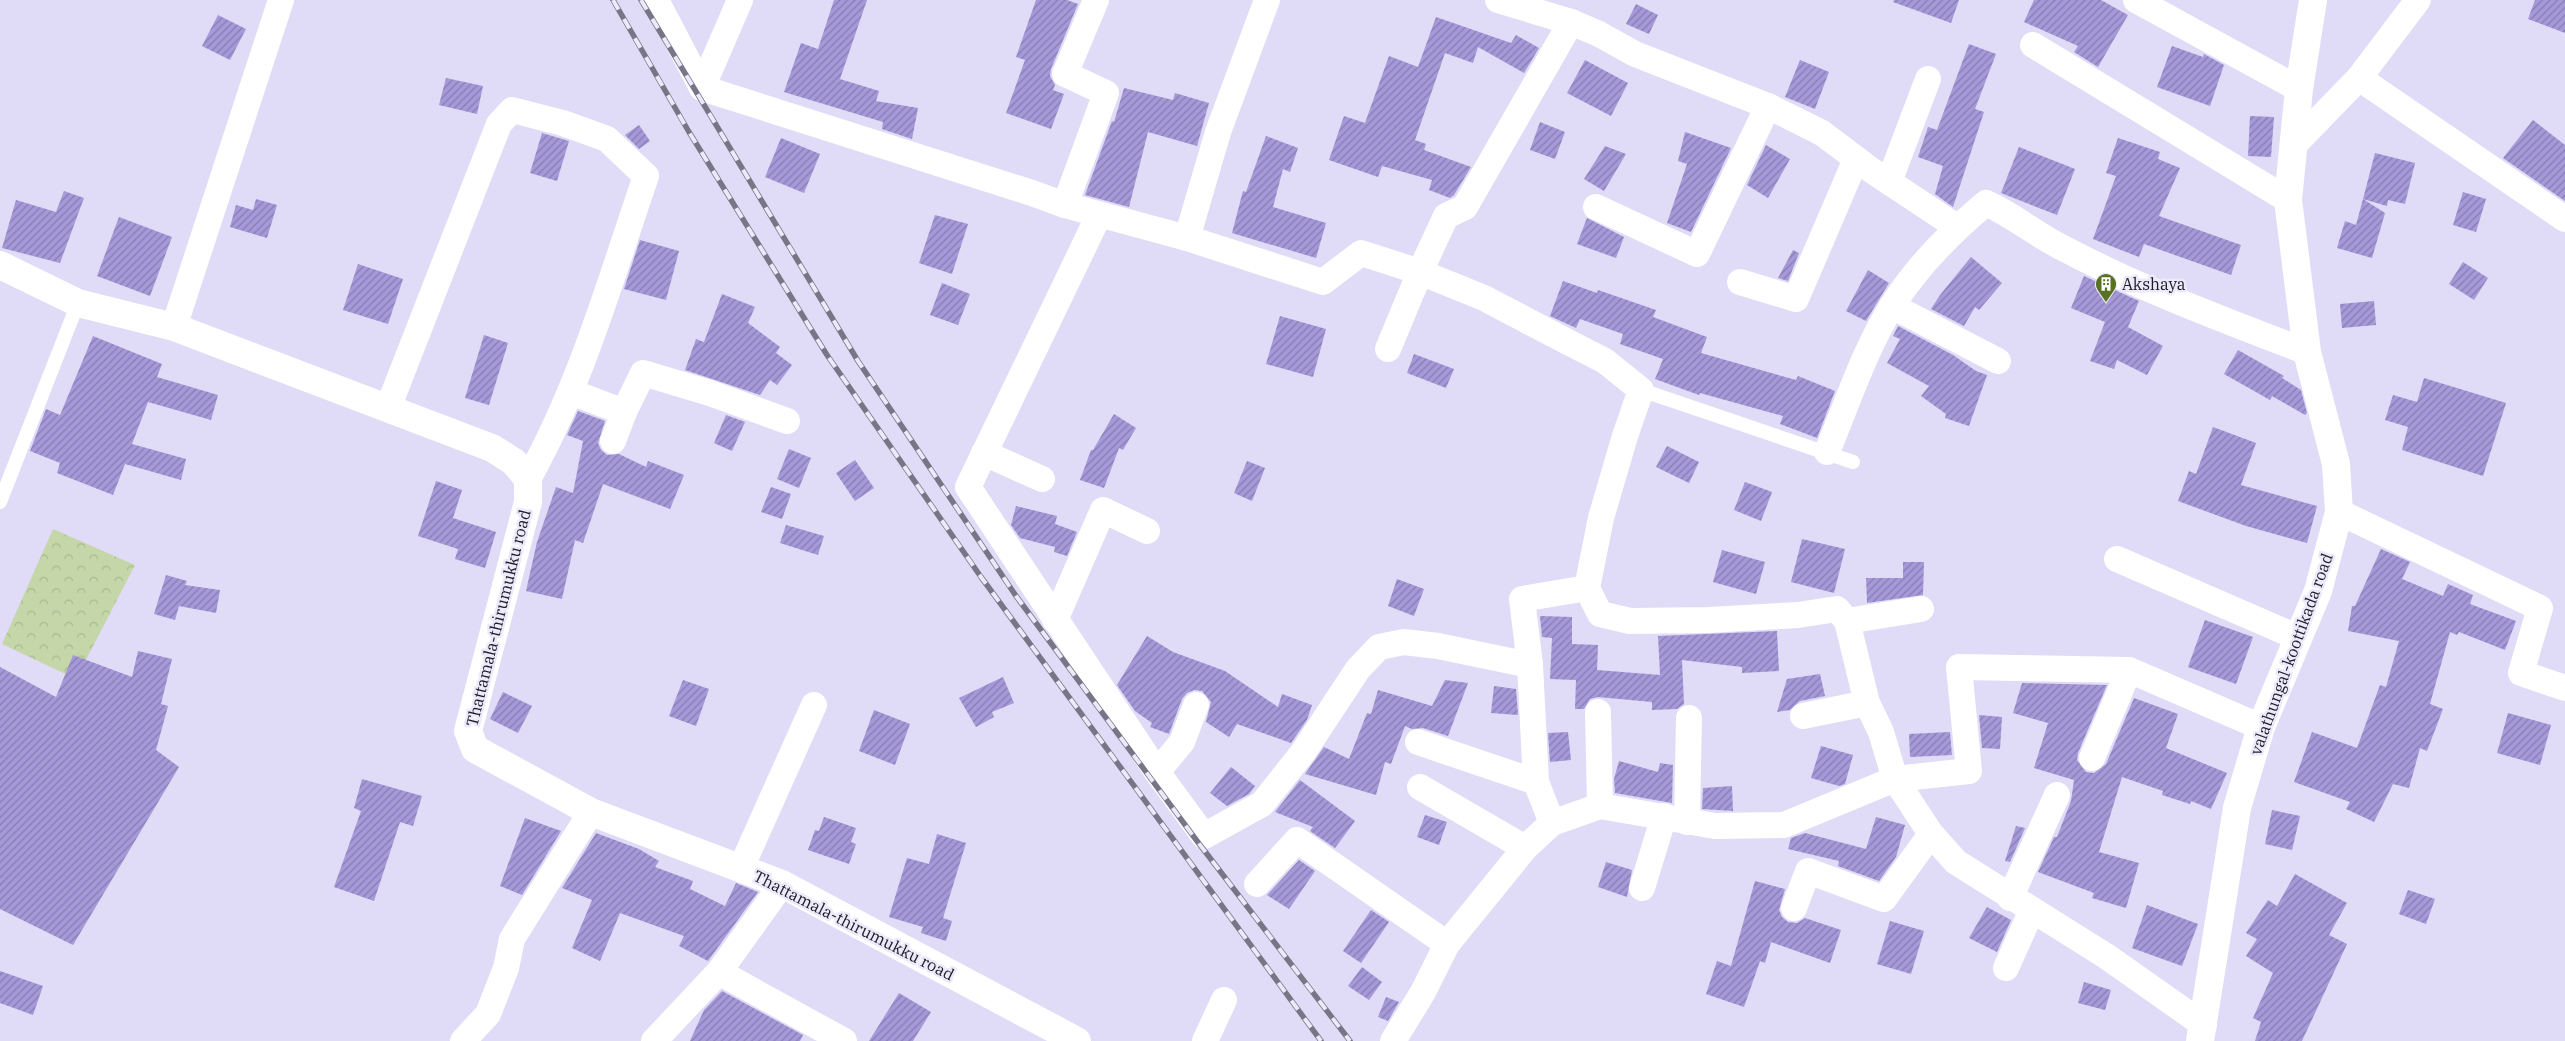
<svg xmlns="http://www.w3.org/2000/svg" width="2565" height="1041" font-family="'IBM Plex Serif',serif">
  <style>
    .park { fill: url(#park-crowns) }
    .building { fill: url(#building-hatch) }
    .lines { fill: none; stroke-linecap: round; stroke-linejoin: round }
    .lane { stroke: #fff; stroke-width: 14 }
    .street { stroke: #fff; stroke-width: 26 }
    .secondary { stroke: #fff; stroke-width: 28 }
    .rail-casing { stroke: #787586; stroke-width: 5.5 }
    .rail { stroke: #eceafa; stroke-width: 4; stroke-dasharray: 11; stroke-linecap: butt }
    .labels { text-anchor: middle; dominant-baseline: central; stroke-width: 5; stroke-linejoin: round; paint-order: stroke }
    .poi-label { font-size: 16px; fill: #1d1b25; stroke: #eceafa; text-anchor: start }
    .street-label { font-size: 16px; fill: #1d1b25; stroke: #eceafa }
  </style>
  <defs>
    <pattern id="park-crowns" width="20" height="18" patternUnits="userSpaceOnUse" patternTransform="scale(1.25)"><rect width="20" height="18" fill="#c5d7a9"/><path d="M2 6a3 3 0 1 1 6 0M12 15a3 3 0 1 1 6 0" fill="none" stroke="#a9b891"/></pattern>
    <pattern id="building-hatch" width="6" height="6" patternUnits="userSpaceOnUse" patternTransform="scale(1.25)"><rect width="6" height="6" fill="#a699d9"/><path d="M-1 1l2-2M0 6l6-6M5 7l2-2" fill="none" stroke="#877cb0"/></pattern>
  </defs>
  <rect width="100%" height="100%" fill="#e0dbf6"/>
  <!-- park -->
  <path class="park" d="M 53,529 L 135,565 L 76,679 L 2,644 Z"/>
  <!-- building -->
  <g class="building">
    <path d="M 834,0 L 867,0 L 840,79 L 879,91 L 876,101 L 918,108 L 912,139 L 882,129 L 883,122 L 784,92 L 801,43 L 818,49 Z"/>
    <path d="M 1036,0 L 1067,0 L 1078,4 L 1051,69 L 1050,76 L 1055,85 L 1053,90 L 1064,94 L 1051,129 L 1006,113 L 1025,60 L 1016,57 Z"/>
    <path d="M 1894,0 L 1959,0 L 1951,23 L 1893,2 Z"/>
    <path d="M 2034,0 L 2101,0 L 2128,15 L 2098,67 L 2074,52 L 2078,46 L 2024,22 Z"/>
    <path d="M 2535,0 L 2565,0 L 2565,33 L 2528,19 Z"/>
    <path d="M 1636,4 L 1658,15 L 1649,34 L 1626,24 Z"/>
    <path d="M 218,15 L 246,29 L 230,60 L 202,46 Z"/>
    <path d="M 1436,17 L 1511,43 L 1516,35 L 1539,48 L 1524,73 L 1478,47 L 1473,63 L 1445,53 L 1415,140 L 1426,144 L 1424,150 L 1471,167 L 1454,195 L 1450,198 L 1429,190 L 1432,180 L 1382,166 L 1378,177 L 1329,160 L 1344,116 L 1365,123 L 1389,56 L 1418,67 Z"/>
    <path d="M 1969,44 L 1996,54 L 1975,109 L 1984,112 L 1953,207 L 1935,194 L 1943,166 L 1918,157 L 1928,127 L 1937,130 Z"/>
    <path d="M 2172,46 L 2203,57 L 2204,54 L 2224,65 L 2210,106 L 2157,87 Z"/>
    <path d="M 1585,60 L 1628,83 L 1611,116 L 1567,93 Z"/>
    <path d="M 1800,60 L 1829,72 L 1815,109 L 1785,97 Z"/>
    <path d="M 446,78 L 483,86 L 477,114 L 439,105 Z"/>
    <path d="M 1124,88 L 1173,100 L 1175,93 L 1209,103 L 1197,146 L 1148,132 L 1129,207 L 1085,195 L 1112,121 L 1114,122 Z"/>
    <path d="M 2250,116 L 2274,117 L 2271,157 L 2248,156 Z"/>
    <path d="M 2533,120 L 2565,145 L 2565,201 L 2503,158 Z"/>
    <path d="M 1540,122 L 1565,132 L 1555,159 L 1530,150 Z"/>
    <path d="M 639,125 L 650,141 L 639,149 L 625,135 Z"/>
    <path d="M 1685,132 L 1731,148 L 1691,232 L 1667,223 L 1687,164 L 1678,161 Z"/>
    <path d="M 542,133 L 569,141 L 557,181 L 530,173 Z"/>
    <path d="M 1266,136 L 1298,148 L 1290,172 L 1283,169 L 1273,207 L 1326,223 L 1316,258 L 1232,233 L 1243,191 L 1246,192 Z"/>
    <path d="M 781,138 L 820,154 L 804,193 L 765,177 Z"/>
    <path d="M 2118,138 L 2160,152 L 2158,159 L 2180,168 L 2159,216 L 2241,245 L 2231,275 L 2144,244 L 2139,257 L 2093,239 L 2116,176 L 2106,173 Z"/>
    <path d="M 1766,145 L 1790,159 L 1768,198 L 1747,185 Z"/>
    <path d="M 1605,146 L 1626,154 L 1604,191 L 1584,179 Z"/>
    <path d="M 2019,147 L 2075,169 L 2057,215 L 2001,193 Z"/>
    <path d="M 2375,153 L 2415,163 L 2405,204 L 2388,200 L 2387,206 L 2363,199 Z"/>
    <path d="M 64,191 L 84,198 L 60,263 L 2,248 L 16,200 L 56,212 Z"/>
    <path d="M 2463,192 L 2486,199 L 2476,232 L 2453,225 Z"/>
    <path d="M 256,199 L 277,205 L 267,238 L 230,227 L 236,205 L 253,210 Z"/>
    <path d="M 2363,199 L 2385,213 L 2372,258 L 2337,248 L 2345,221 L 2356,225 Z"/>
    <path d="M 935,215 L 968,224 L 952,274 L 919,263 Z"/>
    <path d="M 119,217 L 172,237 L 150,296 L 97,276 Z"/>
    <path d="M 1587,218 L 1624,237 L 1616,258 L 1577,244 Z"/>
    <path d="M 640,240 L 679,251 L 666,300 L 624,289 Z"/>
    <path d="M 1793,250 L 1799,253 L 1788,281 L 1778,278 Z"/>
    <path d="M 1971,257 L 2002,283 L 1979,310 L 1975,307 L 1964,326 L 1931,309 L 1940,295 Z"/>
    <path d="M 2463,262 L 2488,278 L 2474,300 L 2449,284 Z"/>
    <path d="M 358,264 L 403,279 L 388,324 L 343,310 Z"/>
    <path d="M 1868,270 L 1889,283 L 1866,321 L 1846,311 Z"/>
    <path d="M 2084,276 L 2139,301 L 2128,327 L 2163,346 L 2147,375 L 2117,360 L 2114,369 L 2090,361 L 2105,322 L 2071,308 Z"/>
    <path d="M 1563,281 L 1597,293 L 1598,290 L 1656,310 L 1653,317 L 1707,337 L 1701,353 L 1796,380 L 1798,376 L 1835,391 L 1817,438 L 1780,424 L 1783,416 L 1700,393 L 1699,395 L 1655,379 L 1663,359 L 1620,344 L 1623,334 L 1580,319 L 1576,328 L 1550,316 Z"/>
    <path d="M 942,283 L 970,294 L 958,325 L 930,315 Z"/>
    <path d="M 722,294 L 755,307 L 748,323 L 780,347 L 776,353 L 792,365 L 777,385 L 770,380 L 760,395 L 685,370 L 696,339 L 704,342 Z"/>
    <path d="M 2374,301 L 2376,325 L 2342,328 L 2340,304 Z"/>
    <path d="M 1280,316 L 1326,329 L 1313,377 L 1266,364 Z"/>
    <path d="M 1898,326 L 1953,355 L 1976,371 L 1987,375 L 1969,426 L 1945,418 L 1946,414 L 1921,396 L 1929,386 L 1887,363 L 1900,339 L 1893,336 Z"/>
    <path d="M 484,335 L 508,343 L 489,405 L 465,398 Z"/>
    <path d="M 93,336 L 162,364 L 157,377 L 218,395 L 211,420 L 148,402 L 132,444 L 186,459 L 181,480 L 125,464 L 113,495 L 57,473 L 60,463 L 30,451 L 46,409 L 60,415 Z"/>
    <path d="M 2238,350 L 2284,376 L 2282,378 L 2301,390 L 2307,413 L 2305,415 L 2272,396 L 2270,400 L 2224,374 Z"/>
    <path d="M 1414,354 L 1454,369 L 1446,388 L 1407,373 Z"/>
    <path d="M 2424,378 L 2506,403 L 2483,476 L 2402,450 L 2408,427 L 2385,420 L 2393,395 L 2417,402 Z"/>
    <path d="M 578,411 L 605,421 L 598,443 L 601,450 L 607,455 L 619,454 L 646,467 L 648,461 L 684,475 L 670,509 L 603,484 L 583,543 L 575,540 L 562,599 L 526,591 L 537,542 L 556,487 L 573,493 L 583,441 L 567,435 Z"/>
    <path d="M 1114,414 L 1136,428 L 1123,450 L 1119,448 L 1104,488 L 1080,480 L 1091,450 L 1093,450 Z"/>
    <path d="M 726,415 L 745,422 L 732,451 L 714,443 Z"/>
    <path d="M 2213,427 L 2256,443 L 2241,485 L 2317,506 L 2307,543 L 2246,526 L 2178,501 L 2189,471 L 2196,474 Z"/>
    <path d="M 1667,446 L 1699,462 L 1689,483 L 1656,467 Z"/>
    <path d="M 789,449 L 811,458 L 799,488 L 777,479 Z"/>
    <path d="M 855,460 L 874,488 L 855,501 L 836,473 Z"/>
    <path d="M 1247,461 L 1265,468 L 1252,501 L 1234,493 Z"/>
    <path d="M 436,481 L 462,490 L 453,518 L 496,532 L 485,568 L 455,559 L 458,549 L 418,536 Z"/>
    <path d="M 1745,482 L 1772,492 L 1761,521 L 1734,510 Z"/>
    <path d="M 771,487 L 791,494 L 782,519 L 761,512 Z"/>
    <path d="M 1016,506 L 1057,516 L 1055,524 L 1077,532 L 1067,556 L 1054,552 L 1055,547 L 1020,538 L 1011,525 Z"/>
    <path d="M 786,525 L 824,536 L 818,555 L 780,543 Z"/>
    <path d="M 1802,539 L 1845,549 L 1834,593 L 1791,582 Z"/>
    <path d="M 2381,549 L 2410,562 L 2402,579 L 2443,596 L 2448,584 L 2473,595 L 2470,604 L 2516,621 L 2505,650 L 2459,632 L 2457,635 L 2450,632 L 2430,704 L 2443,709 L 2427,751 L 2420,748 L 2409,788 L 2393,784 L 2374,822 L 2346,809 L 2350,802 L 2294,782 L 2312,732 L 2357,748 L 2380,685 L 2386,687 L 2399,641 L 2348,631 L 2352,606 L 2355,606 Z"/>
    <path d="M 1722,550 L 1765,562 L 1756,594 L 1713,582 Z"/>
    <path d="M 1903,562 L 1924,562 L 1923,595 L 1867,603 L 1866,578 L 1903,578 Z"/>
    <path d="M 166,575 L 187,581 L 185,585 L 220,590 L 216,613 L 179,606 L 175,620 L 154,614 Z"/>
    <path d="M 1397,579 L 1424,589 L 1414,616 L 1388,606 Z"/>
    <path d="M 1540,616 L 1572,617 L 1572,644 L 1598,645 L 1597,670 L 1660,675 L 1658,636 L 1777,631 L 1779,671 L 1742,673 L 1742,667 L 1682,660 L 1684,704 L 1677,709 L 1652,710 L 1652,702 L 1598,697 L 1590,699 L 1584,709 L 1575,709 L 1576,680 L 1550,679 L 1552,638 L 1542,637 Z"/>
    <path d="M 2205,620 L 2253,637 L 2236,684 L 2188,667 Z"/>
    <path d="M 1147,636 L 1173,652 L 1225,671 L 1278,707 L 1282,694 L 1312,705 L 1307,720 L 1291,743 L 1237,724 L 1229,737 L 1206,722 L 1211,702 L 1202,691 L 1194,690 L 1187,693 L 1182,699 L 1169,734 L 1150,727 L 1152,723 L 1135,711 L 1117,685 Z"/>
    <path d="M 138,651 L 172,659 L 161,704 L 168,706 L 156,750 L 179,767 L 73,945 L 0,909 L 0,667 L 56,697 L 73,655 L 132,677 Z"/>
    <path d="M 1820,674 L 1825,696 L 1800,701 L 1790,710 L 1777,712 L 1787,679 Z"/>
    <path d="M 1003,677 L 1014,703 L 992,712 L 994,717 L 976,727 L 959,698 Z"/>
    <path d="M 683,680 L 709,689 L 696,726 L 669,716 Z"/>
    <path d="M 1445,680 L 1468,683 L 1448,736 L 1423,728 L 1412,729 L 1405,726 L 1391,764 L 1385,762 L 1376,795 L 1305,774 L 1324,747 L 1349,759 L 1367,713 L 1371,714 L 1378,690 L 1432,706 Z"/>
    <path d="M 2022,683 L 2107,685 L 2078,753 L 2077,760 L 2086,772 L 2094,773 L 2106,764 L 2134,698 L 2178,714 L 2166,748 L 2227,773 L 2211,809 L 2191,801 L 2190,804 L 2162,795 L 2163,791 L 2122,777 L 2099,852 L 2139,863 L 2126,908 L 2092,898 L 2094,893 L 2038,872 L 2054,837 L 2057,837 L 2071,801 L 2074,780 L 2034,768 L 2048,723 L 2013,713 Z"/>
    <path d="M 1494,686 L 1516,689 L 1518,715 L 1491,713 Z"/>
    <path d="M 503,692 L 532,706 L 518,733 L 490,719 Z"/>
    <path d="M 874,710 L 910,724 L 895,765 L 859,751 Z"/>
    <path d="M 2508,713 L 2551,725 L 2540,765 L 2497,753 Z"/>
    <path d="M 1979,715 L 2002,717 L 2000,749 L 1982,748 Z"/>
    <path d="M 1568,732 L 1571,760 L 1550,762 L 1548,733 Z"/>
    <path d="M 1950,732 L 1952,755 L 1910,757 L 1909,734 Z"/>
    <path d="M 1821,746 L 1853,755 L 1845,784 L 1839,786 L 1811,778 Z"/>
    <path d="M 1619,761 L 1658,772 L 1660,763 L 1673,765 L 1672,803 L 1615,793 L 1614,779 Z"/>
    <path d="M 1231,767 L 1255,786 L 1249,794 L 1227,806 L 1210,793 Z"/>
    <path d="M 362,779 L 422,796 L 413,826 L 400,822 L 374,901 L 334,887 L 361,811 L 354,808 Z"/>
    <path d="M 1300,780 L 1355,821 L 1335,848 L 1310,831 L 1313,827 L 1275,812 Z"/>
    <path d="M 1732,786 L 1733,811 L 1702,809 L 1703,788 Z"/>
    <path d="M 2272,810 L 2300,816 L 2292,850 L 2265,844 Z"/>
    <path d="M 1425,815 L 1447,822 L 1439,845 L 1417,837 Z"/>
    <path d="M 824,817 L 856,828 L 851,842 L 856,844 L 849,864 L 808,850 L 815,830 L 819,831 Z"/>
    <path d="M 1876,817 L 1905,825 L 1896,857 L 1879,881 L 1838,866 L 1839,861 L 1788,849 L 1791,838 L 1805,833 L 1866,849 Z"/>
    <path d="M 525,818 L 561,831 L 522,895 L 500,886 Z"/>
    <path d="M 2016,826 L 2025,828 L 2010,862 L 2005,861 Z"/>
    <path d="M 596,833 L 639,849 L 659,861 L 655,867 L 693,881 L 690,889 L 725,906 L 736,883 L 758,892 L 708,961 L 679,946 L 684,936 L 620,913 L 600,961 L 572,948 L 592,900 L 562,888 Z"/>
    <path d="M 937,834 L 966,843 L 943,918 L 952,921 L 946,941 L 921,933 L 923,927 L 889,917 L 907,858 L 929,864 Z"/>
    <path d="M 1299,860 L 1315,871 L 1289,909 L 1267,895 Z"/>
    <path d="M 1606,862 L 1632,870 L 1627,897 L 1598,887 Z"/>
    <path d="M 2295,874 L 2347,903 L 2329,935 L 2347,944 L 2302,1041 L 2255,1041 L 2261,1022 L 2253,1018 L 2273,973 L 2246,956 L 2257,939 L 2246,933 L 2268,900 L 2277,906 Z"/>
    <path d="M 1755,881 L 1785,889 L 1779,910 L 1782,917 L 1788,922 L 1797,923 L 1805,918 L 1841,930 L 1830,963 L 1771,942 L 1765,963 L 1760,961 L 1744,1007 L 1706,994 L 1717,961 L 1731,966 Z"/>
    <path d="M 2408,890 L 2435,899 L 2426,924 L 2399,914 Z"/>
    <path d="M 2147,905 L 2198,924 L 2182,966 L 2132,948 Z"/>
    <path d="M 1987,907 L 2011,920 L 1997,952 L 1969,938 Z"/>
    <path d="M 1371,910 L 1389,922 L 1361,963 L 1343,951 Z"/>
    <path d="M 1890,921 L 1924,931 L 1911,974 L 1877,964 Z"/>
    <path d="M 1362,967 L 1382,982 L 1369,1000 L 1348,986 Z"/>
    <path d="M 0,971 L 43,986 L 33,1015 L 0,1003 Z"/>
    <path d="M 2084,982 L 2111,990 L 2105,1010 L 2078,1003 Z"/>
    <path d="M 722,991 L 803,1035 L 800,1041 L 690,1041 L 704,1010 Z"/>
    <path d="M 899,993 L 931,1012 L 913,1041 L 869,1041 Z"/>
    <path d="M 1386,997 L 1399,1002 L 1388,1021 L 1378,1017 Z"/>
  </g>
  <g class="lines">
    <!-- lane -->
    <g class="lane">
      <path d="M 1641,390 L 1853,462"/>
      <path d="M 0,502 L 78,303"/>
    </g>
    <!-- street -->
    <g class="street">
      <path d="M 656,0 L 702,88"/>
      <path d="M 740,0 L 702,88 L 1032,193 L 1065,205 L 1187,238 L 1323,282 L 1361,253 L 1420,272 L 1388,349"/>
      <path d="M 1498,0 L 1571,22"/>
      <path d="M 2136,0 L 2299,89"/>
      <path d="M 2033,45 L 2288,200"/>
      <path d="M 2359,78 L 2565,219"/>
      <path d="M 2294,145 L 2359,78 L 2418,0"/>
      <path d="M 1889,182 L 1928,79"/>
      <path d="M 1065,205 L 1106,93 L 1065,74 L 1096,0"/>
      <path d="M 1596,207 L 1697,254 L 1768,106"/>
      <path d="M 1099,215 L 968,487 L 1157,772 L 1204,836 L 1262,804 L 1304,751 L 1358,669 L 1379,647 L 1404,642 L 1438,646 L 1530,665"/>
      <path d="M 1957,227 L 1871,170 L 1822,133 L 1768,106 L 1635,54 L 1599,34 L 1571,22 L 1465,207 L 1446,216 L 1420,272 L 1484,298 L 1568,342 L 1605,361 L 1641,390 L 1625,436 L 1601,518 L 1587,588 L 1600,614 L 1630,621 L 1709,620 L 1798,615 L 1837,609 L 1847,621 L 1867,703 L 1881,732 L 1895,779 L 1931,834 L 1956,862 L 2106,956 L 2204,1025"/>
      <path d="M 1187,238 L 1218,132 L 1267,0"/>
      <path d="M 1740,282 L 1796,299 L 1856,159"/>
      <path d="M 1892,306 L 1998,361"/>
      <path d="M 174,327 L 281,0"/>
      <path d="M 571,392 L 624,412 L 643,373 L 710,393 L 787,421"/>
      <path d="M 388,408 L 499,124 L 512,110 L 563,123 L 607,139 L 646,176 C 611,278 581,385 528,479"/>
      <path d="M 613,441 L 624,412"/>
      <path d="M 1827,452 C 1847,404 1864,351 1892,306 C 1917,266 1950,233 1986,203 C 2013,215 2035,234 2061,247 C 2140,289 2224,320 2307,352"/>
      <path d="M 984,453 L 1042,479"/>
      <path d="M 2339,512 L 2540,608 L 2521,673 L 2565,688"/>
      <path d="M 2117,559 L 2297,637"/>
      <path d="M 1055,620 L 1103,510 L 1147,531"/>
      <path d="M 1847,621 L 1921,609"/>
      <path d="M 1598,712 L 1600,806"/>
      <path d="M 1803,716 L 1867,703"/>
      <path d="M 1418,742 L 1536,782"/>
      <path d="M 2092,758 L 2129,670"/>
      <path d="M 1157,772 L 1182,742 L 1196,705"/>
      <path d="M 1420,787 L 1525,848"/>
      <path d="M 1687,822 L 1689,718"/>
      <path d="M 1552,823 L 1536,782 L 1530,665 L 1522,599 L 1587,588"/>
      <path d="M 741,868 L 814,705"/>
      <path d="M 1257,884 L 1297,840 L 1447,944"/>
      <path d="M 1642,888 L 1664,816"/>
      <path d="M 2010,898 L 2057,795"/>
      <path d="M 1794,908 L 1808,871 L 1884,899 L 1931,834"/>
      <path d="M 2006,968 L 2032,910"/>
      <path d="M 719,972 L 844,1041"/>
      <path d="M 463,1041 L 488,1014 L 506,968 L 512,939 L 591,812"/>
      <path d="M 654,1041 L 719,972 L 782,884"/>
      <path d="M 1205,1041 L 1224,1000"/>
      <path d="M 1393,1041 L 1423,992 L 1447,944 L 1525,848 L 1552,823 L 1600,806 L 1715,826 L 1784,825 L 1895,779 L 1969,771 L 1959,667 L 2129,670 L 2261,727"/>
    </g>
    <!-- secondary -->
    <g class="secondary">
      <path d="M 0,265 L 78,303 L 174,327 L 492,448 L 514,462 L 528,479 L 528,502 L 468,731 L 475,749 L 591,812 L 782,884 L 1077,1041"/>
      <path d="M 2200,1041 L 2237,808 L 2261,727 L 2318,591 L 2339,512 L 2336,464 L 2307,352 L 2288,200 L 2299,89 L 2313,0"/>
    </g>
    <!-- rail casing -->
    <g class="rail-casing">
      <g id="rail">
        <path d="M 613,0 L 689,132 L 827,355 L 981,577 L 1321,1041"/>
        <path d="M 641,0 L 858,361 L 1016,596 L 1197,841 L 1350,1041"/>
      </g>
    </g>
    <!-- rail -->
    <use href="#rail" class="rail"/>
  </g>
  <!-- icons -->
  <defs>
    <g id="building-pin" transform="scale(1.125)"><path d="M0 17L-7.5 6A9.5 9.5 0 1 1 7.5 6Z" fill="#597123" stroke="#eceafa"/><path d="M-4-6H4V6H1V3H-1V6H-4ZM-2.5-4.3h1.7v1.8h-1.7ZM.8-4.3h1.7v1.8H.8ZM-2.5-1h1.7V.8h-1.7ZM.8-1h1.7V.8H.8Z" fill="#fff"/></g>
  </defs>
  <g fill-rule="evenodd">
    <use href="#building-pin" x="2106" y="284"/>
  </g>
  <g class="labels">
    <!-- poi labels -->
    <g class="poi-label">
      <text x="2122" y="284">Akshaya</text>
    </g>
    <!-- street labels -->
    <g class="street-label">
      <text transform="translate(498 618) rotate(-76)">Thattamala-thirumukku road</text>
      <text transform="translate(2291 654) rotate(-70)">valathungal-koottikada road</text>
      <text transform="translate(854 925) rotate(27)">Thattamala-thirumukku road</text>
    </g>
  </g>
</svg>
